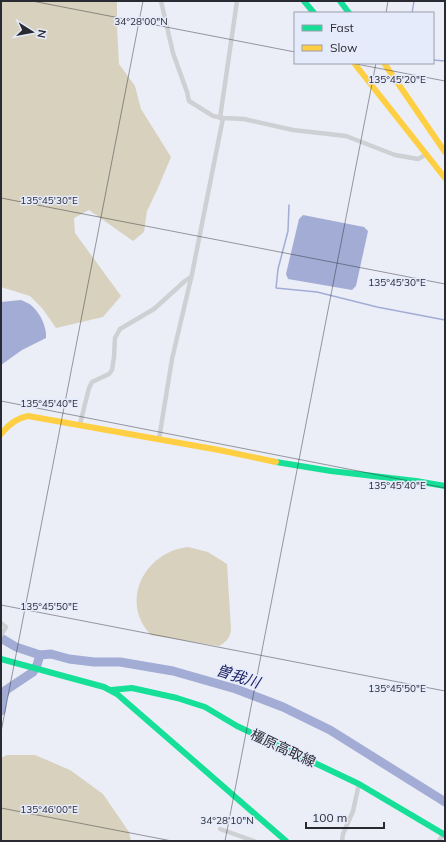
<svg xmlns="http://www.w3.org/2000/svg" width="446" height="842" font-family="Mulish,'Noto Sans JP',sans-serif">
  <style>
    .green { fill: #d7d1bd }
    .water { fill: #a2acd5 }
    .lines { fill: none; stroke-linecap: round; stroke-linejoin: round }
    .stream { stroke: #a2acd5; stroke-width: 1.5 }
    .river { stroke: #a2acd5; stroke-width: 9 }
    .street { stroke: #cfd0d3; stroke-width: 4.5 }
    .fast { stroke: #16e098; stroke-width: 6 }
    .slow { stroke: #ffcf43; stroke-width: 6 }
    .ticks { fill: none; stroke: #2a2b32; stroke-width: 1; stroke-opacity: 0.45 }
    .labels { text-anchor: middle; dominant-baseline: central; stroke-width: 3; stroke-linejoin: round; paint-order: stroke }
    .street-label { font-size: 14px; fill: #2a2b32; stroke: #e6ebfc }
    .water-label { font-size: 15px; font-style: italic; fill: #1d2263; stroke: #e6ebfc }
    .ticks-label { font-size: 10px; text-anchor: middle; fill: #2a2b32; stroke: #e6ebfc; stroke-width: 3; stroke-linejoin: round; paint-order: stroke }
  </style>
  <rect width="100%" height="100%" fill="#ebeef7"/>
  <!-- green -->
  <g class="green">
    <path d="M 1,1 L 117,1 L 117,28 L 119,64 L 135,86 L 141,109 L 171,157 L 158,188 L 147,211 L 144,232 L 133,241 L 89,210 L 74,218 L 75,233 L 121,296 L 103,317 L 56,328 L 42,308 L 30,296 L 1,287 Z"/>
    <path d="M 188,547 L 208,552 L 227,564 L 231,630 C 230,638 226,642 219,646 L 151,635 C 119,602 144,552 188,547 Z"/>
    <path d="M 7,755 L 35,755 L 70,770 L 103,794 L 129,832 L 131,841 L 1,841 L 1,758 Z"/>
  </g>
  <!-- water -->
  <g class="water">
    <path d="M 303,215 L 364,227 L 368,231 L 356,286 L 352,290 L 288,279 L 286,274 L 299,219 Z"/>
    <path d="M 21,300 C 25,302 29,303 32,306 C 40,313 47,327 46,338 L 22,350 L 1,365 L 1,302 Z"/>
  </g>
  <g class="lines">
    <!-- stream -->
    <g class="stream">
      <path d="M 412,13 L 414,1"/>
      <path d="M 433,60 L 445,61"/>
      <path d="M 289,205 L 288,231 L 278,269 L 276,288 L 317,292 L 377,307 L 445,320"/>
    </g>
    <!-- river -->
    <g class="river">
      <path d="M 1,638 L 16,647 L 40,655 L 51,654 L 69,659 L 94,662 L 120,662 L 173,671 L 236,689 L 283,707 L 330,730 L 445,802"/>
      <path d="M 1,711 L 3,697 L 6,690 L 33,672 L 37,665 L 40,655"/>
    </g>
    <!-- street -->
    <g class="street">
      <path d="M 161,1 L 173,53 L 187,92 L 189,101 L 213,116 L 223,118 L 244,119 L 293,130 L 346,136 L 395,155 L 418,159 L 427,154"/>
      <path d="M 220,118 L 237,1"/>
      <path d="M 80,424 L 89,388 L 92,382 L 109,374 L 112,370 L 114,357 L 115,338 L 120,329 L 154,309 L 185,281 L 191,277"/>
      <path d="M 159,439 L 172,359 L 192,274 L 223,118"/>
      <path d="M 1,623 L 6,627 L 1,635"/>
      <path d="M 220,829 L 254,841"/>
      <path d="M 342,841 L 343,834 L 353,811 L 359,784"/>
      <path d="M 439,841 L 444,833"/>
    </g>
    <!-- fast -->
    <g class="fast">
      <path d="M 304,1 L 314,13"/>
      <path d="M 340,1 L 349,13"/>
      <path d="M 276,462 L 331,471 L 416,481 L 445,486"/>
      <path d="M 1,659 L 104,687 L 117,694 L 286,841"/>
      <path d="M 111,690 L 132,688 L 177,698 L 205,707 L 237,726 L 359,784 L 445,835"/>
    </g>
    <!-- slow -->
    <g class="slow">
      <path d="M 354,63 L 445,178"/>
      <path d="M 384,63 L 445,152"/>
      <path d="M 1,434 C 8,425 17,418 28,416 L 219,450 L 276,462"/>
    </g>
  </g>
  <!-- ticks -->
  <path class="ticks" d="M 32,1 L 295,52M 386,13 L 388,1M 351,63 L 445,81M 1,198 L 445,284M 1,401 L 445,488M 1,605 L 445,691M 1,732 L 143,1M 1,808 L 172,841M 225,841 L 376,63"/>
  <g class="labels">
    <!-- street labels -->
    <g class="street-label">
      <text transform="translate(283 748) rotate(25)">橿原高取線</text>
    </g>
    <!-- water labels -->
    <g class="water-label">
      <text transform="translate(238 676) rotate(18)">曽我川</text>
    </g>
  </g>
  <g class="ticks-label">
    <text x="141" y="25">34°28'00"N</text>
    <text x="397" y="83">135°45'20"E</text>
    <text x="49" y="204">135°45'30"E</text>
    <text x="397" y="286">135°45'30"E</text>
    <text x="49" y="407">135°45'40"E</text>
    <text x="397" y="489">135°45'40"E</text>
    <text x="49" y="610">135°45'50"E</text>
    <text x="397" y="692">135°45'50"E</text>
    <text x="49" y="813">135°46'00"E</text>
    <text x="227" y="824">34°28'10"N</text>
  </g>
  <!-- border -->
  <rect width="446" height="842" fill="none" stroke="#2a2b32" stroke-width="4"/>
  <!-- legend -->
  <rect x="294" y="12" width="140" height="52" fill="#e6ebfc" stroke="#9b9eab"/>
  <rect x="302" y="25" width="20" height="6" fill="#16e098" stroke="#9b9eab"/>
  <text x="330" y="32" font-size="12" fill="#2a2b32">Fast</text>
  <rect x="302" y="45" width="20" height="6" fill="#ffcf43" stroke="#9b9eab"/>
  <text x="330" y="52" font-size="12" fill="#2a2b32">Slow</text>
  <!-- north arrow -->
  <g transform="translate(32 32) rotate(101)" stroke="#e6ebfc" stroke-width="3" paint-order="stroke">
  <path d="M0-3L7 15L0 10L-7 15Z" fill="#2a2b32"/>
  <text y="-6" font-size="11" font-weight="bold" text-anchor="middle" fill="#2a2b32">N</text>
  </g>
  <!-- scale -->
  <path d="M306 822v6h78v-6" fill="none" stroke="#2a2b32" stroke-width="2"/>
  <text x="312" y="822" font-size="12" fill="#2a2b32" stroke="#e6ebfc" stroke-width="3" paint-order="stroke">100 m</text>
</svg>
